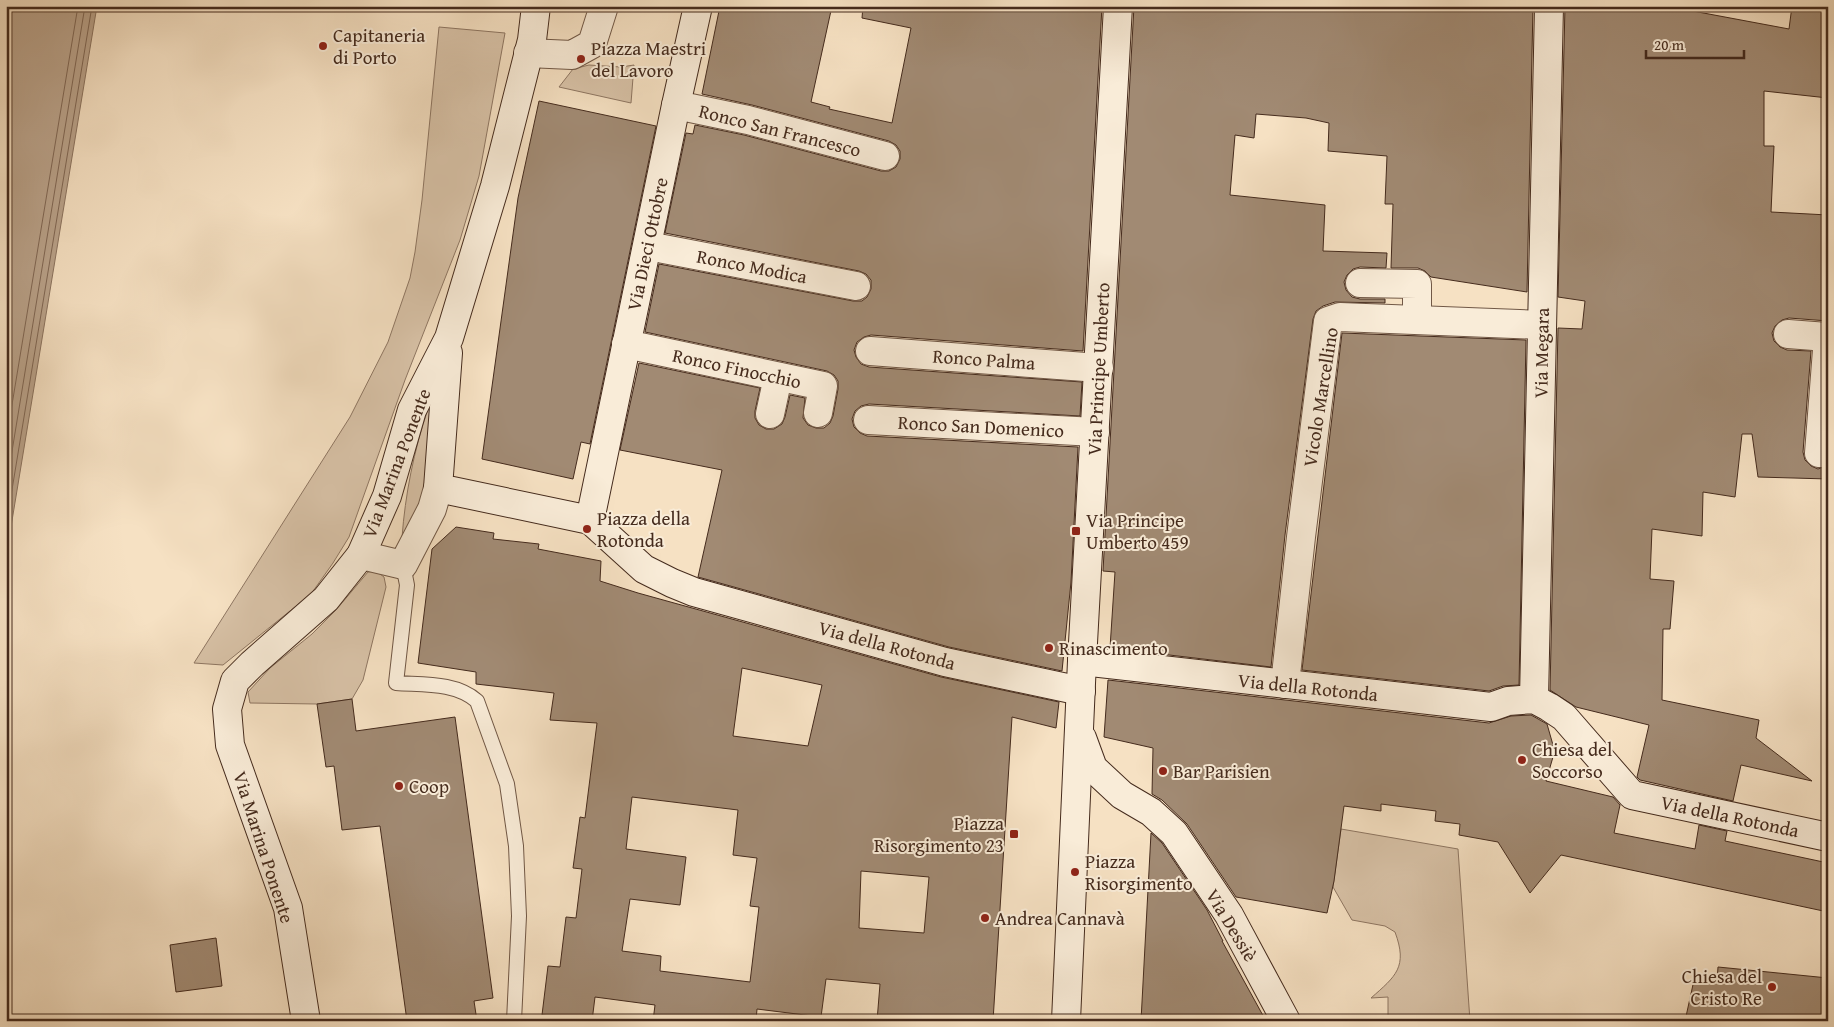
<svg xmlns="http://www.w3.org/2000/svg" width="1834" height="1027" font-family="'Gentium Book Plus',serif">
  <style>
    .green { fill: #d8c2a7; stroke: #8e7662 }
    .water { fill: #baa38b; stroke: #8b735f }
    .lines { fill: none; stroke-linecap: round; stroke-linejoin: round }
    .shore { stroke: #806754; stroke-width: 1 }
    .building { fill: #a18a73; stroke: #452b1d; fill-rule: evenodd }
    .lane-casing { stroke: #715846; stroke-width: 16 }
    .street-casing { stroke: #715846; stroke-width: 30 }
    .secondary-casing { stroke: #452b1d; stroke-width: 30 }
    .lane { stroke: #f9ecd8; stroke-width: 14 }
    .street { stroke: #f9ecd8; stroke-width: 28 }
    .secondary { stroke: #f9ecd8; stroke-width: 28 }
    .poi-dot { fill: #8f2418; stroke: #f9ecd8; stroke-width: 2 }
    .labels { text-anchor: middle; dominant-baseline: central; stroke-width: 4; stroke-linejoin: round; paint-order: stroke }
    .poi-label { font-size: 19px; fill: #452b1d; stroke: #f9ecd8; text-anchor: start }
    .street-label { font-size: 19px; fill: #452b1d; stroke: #f9ecd8 }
  </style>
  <rect width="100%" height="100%" fill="#f6e1c3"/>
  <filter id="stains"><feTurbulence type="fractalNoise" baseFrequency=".004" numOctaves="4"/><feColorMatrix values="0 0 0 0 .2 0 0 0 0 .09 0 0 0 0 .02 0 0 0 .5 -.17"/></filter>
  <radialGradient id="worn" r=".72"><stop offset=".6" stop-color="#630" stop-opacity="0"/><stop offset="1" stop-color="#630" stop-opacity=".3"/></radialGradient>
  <!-- green -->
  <g class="green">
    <path d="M 439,27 L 505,33 L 479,176 L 460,240 L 405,380 L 349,537 L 333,563 L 311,594 L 223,665 L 194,663 L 350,417 L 388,342 L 410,278 L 415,252 L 422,200 Z"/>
    <path d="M 589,65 L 621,67 L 634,65 L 631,103 L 559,87 L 573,69 Z"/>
    <path d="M 428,409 L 435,409 L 428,483 L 414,522 L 402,538 C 405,495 414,450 428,409 Z"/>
    <path d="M 376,571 L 384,577 L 386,587 L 363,680 L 352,699 L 317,704 L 250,703 L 248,692 L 270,668 L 312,634 L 336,610 L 368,572 Z"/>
    <path d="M 1341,829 L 1458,849 L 1470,1021 L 1388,1021 L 1388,997 L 1371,998 C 1396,976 1408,967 1395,932 L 1385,926 L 1352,920 L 1333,887 Z"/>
  </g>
  <!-- water -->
  <path class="water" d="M 6,6 L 97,6 L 6,557 Z"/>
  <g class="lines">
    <!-- shore -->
    <g class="shore">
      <path d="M 6,441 L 78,6"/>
      <path d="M 6,488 L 85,6"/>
      <path d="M 6,526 L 92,6"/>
    </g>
  </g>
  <!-- building -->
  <g class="building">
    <path d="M 720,6 L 832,6 L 811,102 L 830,107 L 829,109 L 892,123 L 911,28 L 862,18 L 863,6 L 1102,6 L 1083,351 L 871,335 L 864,337 L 857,342 L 854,350 L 856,357 L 861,364 L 869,367 L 1082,382 L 1080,416 L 869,404 L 861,406 L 855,411 L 852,419 L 854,427 L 860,433 L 867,436 L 1078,447 L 1071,582 L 1062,671 L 949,647 L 698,577 L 722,470 L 620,450 L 639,363 L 760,388 L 755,411 L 755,418 L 759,425 L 766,429 L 774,429 L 782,424 L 785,417 L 790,395 L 805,398 L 803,418 L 808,425 L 816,428 L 824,428 L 830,423 L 833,416 L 838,389 L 838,381 L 834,375 L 827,371 L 645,332 L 659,264 L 853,301 L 862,301 L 867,297 L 871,289 L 871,280 L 866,274 L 859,271 L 665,233 L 686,133 L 693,134 L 695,125 L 744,135 L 881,171 L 889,171 L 896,167 L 900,159 L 900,151 L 896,145 L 889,141 L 752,105 L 702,94 Z"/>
    <path d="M 1134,6 L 1533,6 L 1527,292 L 1431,277 L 1425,271 L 1418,268 L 1391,268 L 1393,204 L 1385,204 L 1387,156 L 1328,151 L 1329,123 L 1306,118 L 1256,114 L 1254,138 L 1235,135 L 1230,195 L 1325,205 L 1323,251 L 1387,253 L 1386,268 L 1360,267 L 1353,269 L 1347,275 L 1344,282 L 1346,290 L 1352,297 L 1360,299 L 1385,299 L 1385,303 L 1335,302 L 1323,306 L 1316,311 L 1313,319 L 1285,535 L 1271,667 L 1110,648 L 1115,572 L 1103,571 Z"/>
    <path d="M 1565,6 L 1666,6 L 1789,29 L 1792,6 L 1828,6 L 1828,98 L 1764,91 L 1764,146 L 1774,146 L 1771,212 L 1828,215 L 1828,321 L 1789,318 L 1782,320 L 1775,326 L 1772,333 L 1774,341 L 1780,347 L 1787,350 L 1811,351 L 1803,452 L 1805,460 L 1811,466 L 1818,469 L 1828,465 L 1828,479 L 1758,477 L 1752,434 L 1742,434 L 1735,497 L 1703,492 L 1702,536 L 1652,529 L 1650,579 L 1674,581 L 1670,629 L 1663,629 L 1662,700 L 1759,720 L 1756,738 L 1812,781 L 1741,765 L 1733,801 L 1640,780 L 1637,777 L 1649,725 L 1576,707 L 1550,690 L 1558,328 L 1582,329 L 1585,301 L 1558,297 Z"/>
    <path d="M 539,101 L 656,126 L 590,444 L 581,442 L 573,479 L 482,459 L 518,198 Z"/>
    <path d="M 1342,333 L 1526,340 L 1519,685 L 1503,686 L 1489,691 L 1302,670 Z"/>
    <path d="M 456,527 L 494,533 L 493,539 L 539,544 L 538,549 L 601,561 L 600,581 L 638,593 L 941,677 L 1059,702 L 1056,728 L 1012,717 L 993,1021 L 877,1021 L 880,984 L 826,979 L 821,1017 L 757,1009 L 756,1021 L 653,1021 L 655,1005 L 595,997 L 592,1021 L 542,1015 L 548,966 L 560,967 L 566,917 L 576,918 L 582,869 L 573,868 L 580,817 L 585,818 L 597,723 L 550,720 L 554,693 L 476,684 L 476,672 L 418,663 L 432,549 ZM 742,668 L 822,685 L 808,746 L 733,736 ZM 632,797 L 738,810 L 733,855 L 757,858 L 750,906 L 759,907 L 750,982 L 660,971 L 661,956 L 622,951 L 630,899 L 680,905 L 686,857 L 626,849 ZM 861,871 L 929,877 L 924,933 L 859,928 Z"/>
    <path d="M 1108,680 L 1489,723 L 1511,716 L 1531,715 L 1547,724 L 1553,745 L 1553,757 L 1546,781 L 1613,797 L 1620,805 L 1614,833 L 1695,849 L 1699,825 L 1727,831 L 1725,841 L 1828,863 L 1828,912 L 1561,855 L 1530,893 L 1498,842 L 1459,835 L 1460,824 L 1435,821 L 1436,811 L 1381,804 L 1381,811 L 1344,806 L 1334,881 L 1327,913 L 1236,897 L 1187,824 L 1162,800 L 1152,794 L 1153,748 L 1104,737 Z"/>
    <path d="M 352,699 L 356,731 L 455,717 L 493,998 L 474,1001 L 477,1021 L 407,1021 L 380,826 L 342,830 L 334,766 L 326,767 L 317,704 Z"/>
    <path d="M 1151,833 L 1162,843 L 1207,910 L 1223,941 L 1222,941 L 1266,1021 L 1141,1021 Z"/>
    <path d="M 216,938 L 222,986 L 176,992 L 170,945 Z"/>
    <path d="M 1718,967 L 1828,978 L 1828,1021 L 1685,1021 L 1694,980 L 1717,981 Z"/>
  </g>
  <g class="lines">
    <!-- lane casing -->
    <g class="lane-casing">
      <path id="lane" d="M 403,565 L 407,585 L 396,683 C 423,685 455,682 477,701 L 507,784 L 516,846 L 519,916 L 514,1021"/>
    </g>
    <!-- street casing -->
    <g class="street-casing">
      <g id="street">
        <path d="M 528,53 L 572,55 L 592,44 L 604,6"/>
        <path d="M 676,105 L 748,120 L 885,156"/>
        <path d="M 648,246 L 856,286"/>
        <path d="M 1360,283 L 1417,284 L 1417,319"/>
        <path d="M 1788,334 L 1827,337"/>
        <path d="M 626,344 L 823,386 L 818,413"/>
        <path d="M 870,351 L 1099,368"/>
        <path d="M 770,414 L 778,377"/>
        <path d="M 868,420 L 1095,432"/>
        <path d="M 1819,453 L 1828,337"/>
        <path d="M 361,555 L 403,565 L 432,509 L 438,488"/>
        <path d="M 1285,684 L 1301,537 L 1328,321 L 1340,317 L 1542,325"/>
      </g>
    </g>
    <!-- secondary casing -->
    <g class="secondary-casing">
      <g id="secondary">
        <path d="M 448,353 L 438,488 L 590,520 L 644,569 L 672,583 L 694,592 L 945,662 L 1081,691"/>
        <path d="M 590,520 L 676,105 L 698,6"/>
        <path d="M 1082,661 L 1491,707 L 1508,701 L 1534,699 L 1549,707 L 1564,717 L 1632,795 L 1828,837"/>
        <path d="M 1534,699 L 1549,6"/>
        <path d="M 1082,738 L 1093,768 L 1122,795 L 1151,812 L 1174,833 L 1229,915 L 1286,1021"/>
        <path d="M 306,1021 L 288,908 L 230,745 L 227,709 L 235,681 L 252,664 L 326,599 L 361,555 L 387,496 L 412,410 L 449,338 L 495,186 L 532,40 L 536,6"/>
        <path d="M 1066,1021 L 1082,661 L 1118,6"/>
      </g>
    </g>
    <!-- lane -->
    <use href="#lane" class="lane"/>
    <!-- street -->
    <use href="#street" class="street"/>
    <!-- secondary -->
    <use href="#secondary" class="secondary"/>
  </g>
  <!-- markers -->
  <g class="poi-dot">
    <circle cx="323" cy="46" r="5"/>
    <circle cx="581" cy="59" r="5"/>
    <circle cx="587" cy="529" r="5"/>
    <rect x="1071" y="526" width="10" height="10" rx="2.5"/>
    <circle cx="1049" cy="648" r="5"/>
    <circle cx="1522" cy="760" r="5"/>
    <circle cx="1163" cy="771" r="5"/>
    <circle cx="399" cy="786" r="5"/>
    <rect x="1009" y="829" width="10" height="10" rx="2.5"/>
    <circle cx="1075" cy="872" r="5"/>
    <circle cx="985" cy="918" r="5"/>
    <circle cx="1772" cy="987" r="5"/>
  </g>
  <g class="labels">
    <!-- poi labels -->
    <g class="poi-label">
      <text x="333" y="35">Capitaneria<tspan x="333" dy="22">di Porto</tspan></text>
      <text x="591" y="48">Piazza Maestri<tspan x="591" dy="22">del Lavoro</tspan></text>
      <text x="597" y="518">Piazza della<tspan x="597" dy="22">Rotonda</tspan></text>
      <text x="1086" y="520">Via Principe<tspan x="1086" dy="22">Umberto 459</tspan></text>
      <text x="1059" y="648">Rinascimento</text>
      <text x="1532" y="749">Chiesa del<tspan x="1532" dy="22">Soccorso</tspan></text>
      <text x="1173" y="771">Bar Parisien</text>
      <text x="409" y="786">Coop</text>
      <text x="1004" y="823" text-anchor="end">Piazza<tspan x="1004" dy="22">Risorgimento 23</tspan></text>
      <text x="1085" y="861">Piazza<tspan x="1085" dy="22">Risorgimento</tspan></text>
      <text x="995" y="918">Andrea Cannavà</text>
      <text x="1762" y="976" text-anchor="end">Chiesa del<tspan x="1762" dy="22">Cristo Re</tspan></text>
    </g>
    <!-- street labels -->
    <g class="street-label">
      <text transform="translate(780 130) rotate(14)">Ronco San Francesco</text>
      <text transform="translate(647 244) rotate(-78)">Via Dieci Ottobre</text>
      <text transform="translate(752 266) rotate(11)">Ronco Modica</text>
      <text transform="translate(1541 353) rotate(-89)">Via Megara</text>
      <text transform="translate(984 359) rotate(4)">Ronco Palma</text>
      <text transform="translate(737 368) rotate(12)">Ronco Finocchio</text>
      <text transform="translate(1098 369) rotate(-87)">Via Principe Umberto</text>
      <text transform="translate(1320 397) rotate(-81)">Vicolo Marcellino</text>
      <text transform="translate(981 426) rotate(3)">Ronco San Domenico</text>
      <text transform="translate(396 463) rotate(-69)">Via Marina Ponente</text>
      <text transform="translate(887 645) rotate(15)">Via della Rotonda</text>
      <text transform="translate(1308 687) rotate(6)">Via della Rotonda</text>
      <text transform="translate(1730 816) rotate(12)">Via della Rotonda</text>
      <text transform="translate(264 847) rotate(72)">Via Marina Ponente</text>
      <text transform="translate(1232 925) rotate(59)">Via Dessiè</text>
    </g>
  </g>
  <!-- margin -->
  <rect width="1834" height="1027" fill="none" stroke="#f6e1c3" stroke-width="25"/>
  <rect x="8" y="8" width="1819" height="1012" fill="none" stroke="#452b1d" stroke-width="2.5"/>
  <rect x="12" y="12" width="1809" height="1002" fill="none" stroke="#452b1d"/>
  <!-- scale -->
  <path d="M1646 50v8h98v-8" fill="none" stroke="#452b1d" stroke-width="2.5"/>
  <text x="1654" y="50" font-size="15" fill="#452b1d" stroke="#f9ecd8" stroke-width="4" paint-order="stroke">20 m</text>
  <rect width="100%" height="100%" filter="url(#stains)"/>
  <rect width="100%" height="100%" fill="url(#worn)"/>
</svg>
